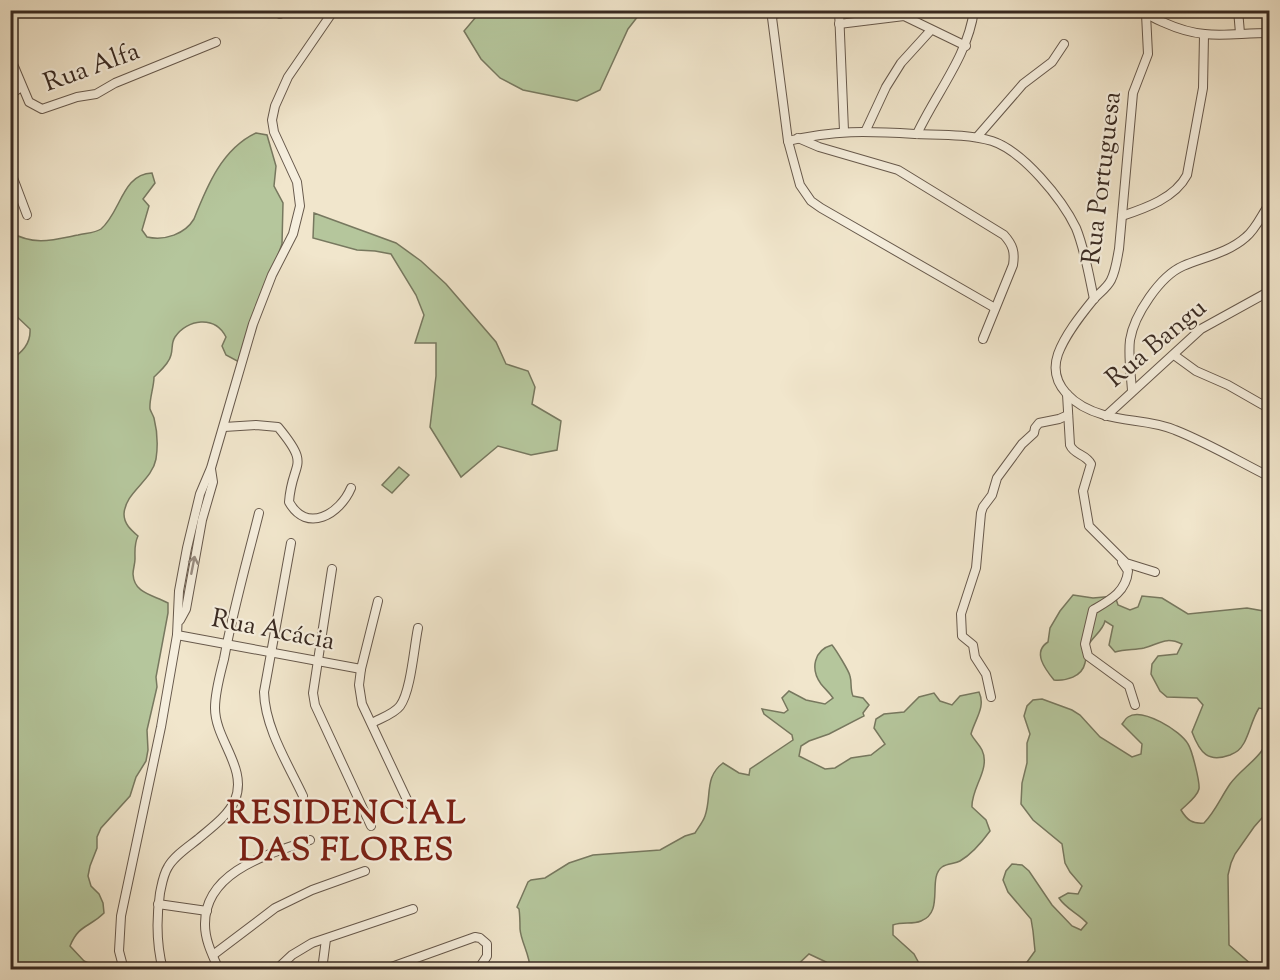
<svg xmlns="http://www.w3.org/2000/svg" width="1280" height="980" font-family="'Sorts Mill Goudy',serif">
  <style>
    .green { fill: #b5c69c; stroke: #77785f; stroke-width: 1.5 }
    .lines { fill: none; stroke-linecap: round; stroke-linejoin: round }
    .minor-casing { stroke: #67594c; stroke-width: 10 }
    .minor { stroke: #f6efde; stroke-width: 8 }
    .oneway { stroke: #988c80 }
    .labels { text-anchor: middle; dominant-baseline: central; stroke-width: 4.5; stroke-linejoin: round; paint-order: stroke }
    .street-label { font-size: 26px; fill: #392a22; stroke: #f6efde }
    .district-label { font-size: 32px; font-weight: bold; letter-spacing: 1.5px; fill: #7a1f14; stroke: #f6efde }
  </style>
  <rect width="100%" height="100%" fill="#f1e6cc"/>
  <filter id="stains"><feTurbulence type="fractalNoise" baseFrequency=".00333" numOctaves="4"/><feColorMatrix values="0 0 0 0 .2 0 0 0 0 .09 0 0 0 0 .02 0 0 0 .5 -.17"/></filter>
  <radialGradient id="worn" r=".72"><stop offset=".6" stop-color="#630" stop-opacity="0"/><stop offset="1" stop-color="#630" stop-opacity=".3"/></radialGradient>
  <!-- green -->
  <g class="green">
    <path d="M 481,11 L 481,10 L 642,11 L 628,29 L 600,90 L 577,101 L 523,90 L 500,78 L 481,59 L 464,31 Z"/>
    <path d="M 256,133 L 267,135 L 276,166 L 274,186 L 283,203 L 282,244 L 239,362 L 226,355 L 222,346 L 226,337 C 215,315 187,319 175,337 C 171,343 173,348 171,355 C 169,364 160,371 154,377 C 154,387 149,400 150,409 C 151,412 153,415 154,418 C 157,430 158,446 156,459 C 152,481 125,492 124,514 C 124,524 131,530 138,536 C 134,544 135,550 135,559 C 135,564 133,569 133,574 C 134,594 154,595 168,603 L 168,613 L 156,677 L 157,687 L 147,730 L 148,750 L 146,761 L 136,777 L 130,796 L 101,828 L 97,837 L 97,848 L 90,866 L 88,876 L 91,886 L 99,894 L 103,903 L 104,913 C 89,928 79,924 70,946 L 84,961 L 101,969 L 11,969 L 10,361 C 22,352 31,344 30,329 L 11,311 L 10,232 C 34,246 53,240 78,235 C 86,233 95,233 101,229 C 121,212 122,174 152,173 L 155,183 L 143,199 L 149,206 L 142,230 L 147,237 C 165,241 185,234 194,219 C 207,186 222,149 256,133 Z"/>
    <path d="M 314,213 L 396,243 L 421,261 L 446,284 L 496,342 L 506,364 L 528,371 L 535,387 L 532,404 L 561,421 L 557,450 L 531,455 L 498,446 L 461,477 L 430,427 L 436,376 L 436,343 L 415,343 L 424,315 L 416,295 L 391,254 L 375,251 L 357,250 L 313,238 Z"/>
    <path d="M 399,467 L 409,475 L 392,493 L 382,485 Z"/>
    <path d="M 1073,595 L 1093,598 L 1115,596 L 1118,605 L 1130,610 L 1138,607 L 1142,596 L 1162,598 L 1188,614 L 1247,608 L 1269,612 L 1269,720 L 1269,710 L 1259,708 C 1252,719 1250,732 1244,743 C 1240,750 1237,752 1230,755 C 1208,763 1200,753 1192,732 L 1203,705 L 1197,698 L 1167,697 L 1160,691 L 1151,674 L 1152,664 L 1158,656 L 1177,654 L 1182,644 C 1165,636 1160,644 1144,648 C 1135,650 1125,649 1115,652 L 1109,645 L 1113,626 L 1105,621 C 1103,630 1094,636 1089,644 C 1085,651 1087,656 1085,663 C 1082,677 1066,681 1054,680 C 1045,669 1032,652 1048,642 L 1050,628 L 1060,611 Z"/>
    <path d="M 832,645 C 836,650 849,671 850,676 C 852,683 850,689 853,696 L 863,698 L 869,705 L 863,713 L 864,716 L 829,734 L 809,741 L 801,746 L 799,756 L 825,769 L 835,768 L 851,758 L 871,755 L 885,744 L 874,728 L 876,719 L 884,714 L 904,712 L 919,697 L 934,693 L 940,701 L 952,705 L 960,696 L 979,692 C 986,707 975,719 971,734 C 974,740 979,744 982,750 C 991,769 971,788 972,807 L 986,820 L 990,831 C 982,842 972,854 960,861 C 955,864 947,863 942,867 C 927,878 945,912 921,921 C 912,925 903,921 893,925 L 893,935 L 914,954 L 922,969 L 890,969 L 883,966 L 875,969 L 834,969 L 826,962 L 809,954 L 793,969 L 530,969 C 530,955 521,942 520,929 C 520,922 520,916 519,909 L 517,907 L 528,882 L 531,880 L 545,878 L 569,863 L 593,855 L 660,850 L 685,836 L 695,833 C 698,828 703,822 705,816 C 712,796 704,777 723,763 L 739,773 L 749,775 L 750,769 L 793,740 L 792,735 L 764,714 L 762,709 L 784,713 L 788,710 L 782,698 L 789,691 L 806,700 L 825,704 L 833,698 C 829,692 825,689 821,684 C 810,669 814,650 832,645 Z"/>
    <path d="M 1042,699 L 1072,710 L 1080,715 L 1100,737 L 1132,757 L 1141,754 L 1142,744 L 1122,724 C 1124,722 1125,719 1128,717 C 1142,707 1181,731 1188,744 C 1192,750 1200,782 1199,789 C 1197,797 1187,804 1181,810 C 1187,820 1192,824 1204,823 C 1215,812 1221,797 1230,784 C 1243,766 1266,756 1269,733 L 1269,810 L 1254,827 L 1235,854 L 1231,863 L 1228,875 L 1229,945 L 1251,964 L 1266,969 L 1022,969 L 1035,951 L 1033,931 L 1031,919 L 1008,892 L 1003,880 L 1006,871 L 1012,864 L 1022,865 L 1029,871 L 1052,905 L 1072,926 L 1081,930 L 1087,923 C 1078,913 1066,909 1059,898 L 1068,893 L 1078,894 L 1082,886 L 1070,872 L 1065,863 L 1062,844 L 1033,820 L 1021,804 L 1022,783 L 1027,763 L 1027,743 L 1030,734 L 1024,716 L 1027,706 L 1033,700 Z"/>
  </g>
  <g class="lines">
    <!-- minor casing -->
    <g class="minor-casing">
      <g id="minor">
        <path d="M 771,10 L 788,141 L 800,185 L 811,201 L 821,208 L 995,308"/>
        <path d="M 839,10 L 844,131"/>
        <path d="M 1238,10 L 1240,33"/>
        <path d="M 1145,12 C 1150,17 1158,20 1165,23 C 1205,41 1228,33 1270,33"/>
        <path d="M 280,14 L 283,10"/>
        <path d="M 1146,14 L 1148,54 L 1133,93 L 1119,249 C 1117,259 1116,270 1111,280 C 1107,288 1099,293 1093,300 C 1080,316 1065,335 1058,354 C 1047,386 1076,407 1104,415 C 1127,422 1152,420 1175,430 C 1208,443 1238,461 1270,477"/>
        <path d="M 772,15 L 788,10"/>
        <path d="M 839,24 L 904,16 L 966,46"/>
        <path d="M 10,57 L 29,102 L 42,109 L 77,97 L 96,94 L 115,83 L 216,42"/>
        <path d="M 10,95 L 21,87"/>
        <path d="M 866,130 L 886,87 L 901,63 L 931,30"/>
        <path d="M 917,134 C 936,93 968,56 974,10"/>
        <path d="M 977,137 L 1023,84 L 1052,62 L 1064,44"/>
        <path d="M 798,138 L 819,147 L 898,170 L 1004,235 C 1013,245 1015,252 1013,265 L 983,339"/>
        <path d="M 788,141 C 835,130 866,131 915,134 C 940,135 967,134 992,141 C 1023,151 1062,199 1076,228 C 1085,250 1089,276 1094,299"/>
        <path d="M 10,170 L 27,215"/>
        <path d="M 1122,216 C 1146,208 1175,198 1187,175 L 1203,88 L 1204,35"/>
        <path d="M 1174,355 L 1196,371 L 1228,385 L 1270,409"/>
        <path d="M 1132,391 C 1131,374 1128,356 1130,340 C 1134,315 1160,276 1183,266 C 1204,257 1228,253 1246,237 C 1256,229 1262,214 1270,203"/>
        <path d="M 1067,394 L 1070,445 C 1074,455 1086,454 1091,464 L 1083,491 L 1089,526 L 1126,563 L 1155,572"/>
        <path d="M 1106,416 L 1201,329 L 1270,291"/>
        <path d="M 224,427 L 256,425 L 278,427 C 312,468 292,460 289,502 C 307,534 340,514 351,488"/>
        <path d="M 291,543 L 264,692 C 265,728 288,764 303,796"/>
        <path d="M 1122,562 L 1128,571 C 1126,592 1110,600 1093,610 L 1085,644 L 1088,656 L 1129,686 L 1135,705"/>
        <path d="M 332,569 L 313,693 L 315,705 L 371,826"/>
        <path d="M 378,601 L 361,669 L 359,685 L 362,704 L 409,804"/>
        <path d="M 180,620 L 186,609 L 202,520 L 213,482 L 211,469"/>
        <path d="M 177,635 L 361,669"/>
        <path d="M 991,697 L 986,674 L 975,657 L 973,645 L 962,636 L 961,614 L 976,568 L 981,513 L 983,507 L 992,495 L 997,478 L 1022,444 L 1034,433 L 1035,428 L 1039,423 L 1059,419 L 1068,415"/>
        <path d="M 372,723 C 381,718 394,714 400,706 C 411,691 414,647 418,628"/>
        <path d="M 158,904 L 207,911"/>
        <path d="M 213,955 L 275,908 L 312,890 L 365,871"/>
        <path d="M 124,970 L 119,951 L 121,916 L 161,727 L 177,635 L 179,591 L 187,548 L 200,494 L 211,468 L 253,324 L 272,275 L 293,234 L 300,206 L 297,182 L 274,132 L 272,120 L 275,106 L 288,77 L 334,10"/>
        <path d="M 163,970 C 156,943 156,920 160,893 C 162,884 163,875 168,867 C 174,856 188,847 198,839 C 211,828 228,816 235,800 C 248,768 215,740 215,708 C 215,692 220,675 224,659 C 233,610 247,561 259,513"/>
        <path d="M 219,970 C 213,956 205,941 205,925 C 204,871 269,854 310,840"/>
        <path d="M 276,970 L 292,955 L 312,943 L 413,909"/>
        <path d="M 322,970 L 326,939"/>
        <path d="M 383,970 L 475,937 L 480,938 L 487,944 L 487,956 L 478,970"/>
      </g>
    </g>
    <!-- minor -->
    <use href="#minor" class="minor"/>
  </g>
  <!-- one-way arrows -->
  <defs><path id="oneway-shaft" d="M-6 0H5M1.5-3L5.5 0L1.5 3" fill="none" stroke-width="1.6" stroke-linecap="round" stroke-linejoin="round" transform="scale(1.5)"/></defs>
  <use class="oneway" href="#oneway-shaft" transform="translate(193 565) rotate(-79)"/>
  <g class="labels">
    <!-- street labels -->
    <g class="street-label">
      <text transform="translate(92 68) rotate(-20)">Rua Alfa</text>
      <text transform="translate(1103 178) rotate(-83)">Rua Portuguesa</text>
      <text transform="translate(1157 344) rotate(-40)">Rua Bangu</text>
      <text transform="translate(273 631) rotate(11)">Rua Acácia</text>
    </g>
    <!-- district labels -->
    <g class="district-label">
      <text x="347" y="815">RESIDENCIAL<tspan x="347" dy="37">DAS FLORES</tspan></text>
    </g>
  </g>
  <!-- margin -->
  <rect width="1280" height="980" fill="none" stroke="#f1e6cc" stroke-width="36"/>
  <rect x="12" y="12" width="1256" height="956" fill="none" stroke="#392a22" stroke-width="3"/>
  <rect x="18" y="18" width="1244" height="944" fill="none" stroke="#392a22" stroke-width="1.5"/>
  <rect width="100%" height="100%" filter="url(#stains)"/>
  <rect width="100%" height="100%" fill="url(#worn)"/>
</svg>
